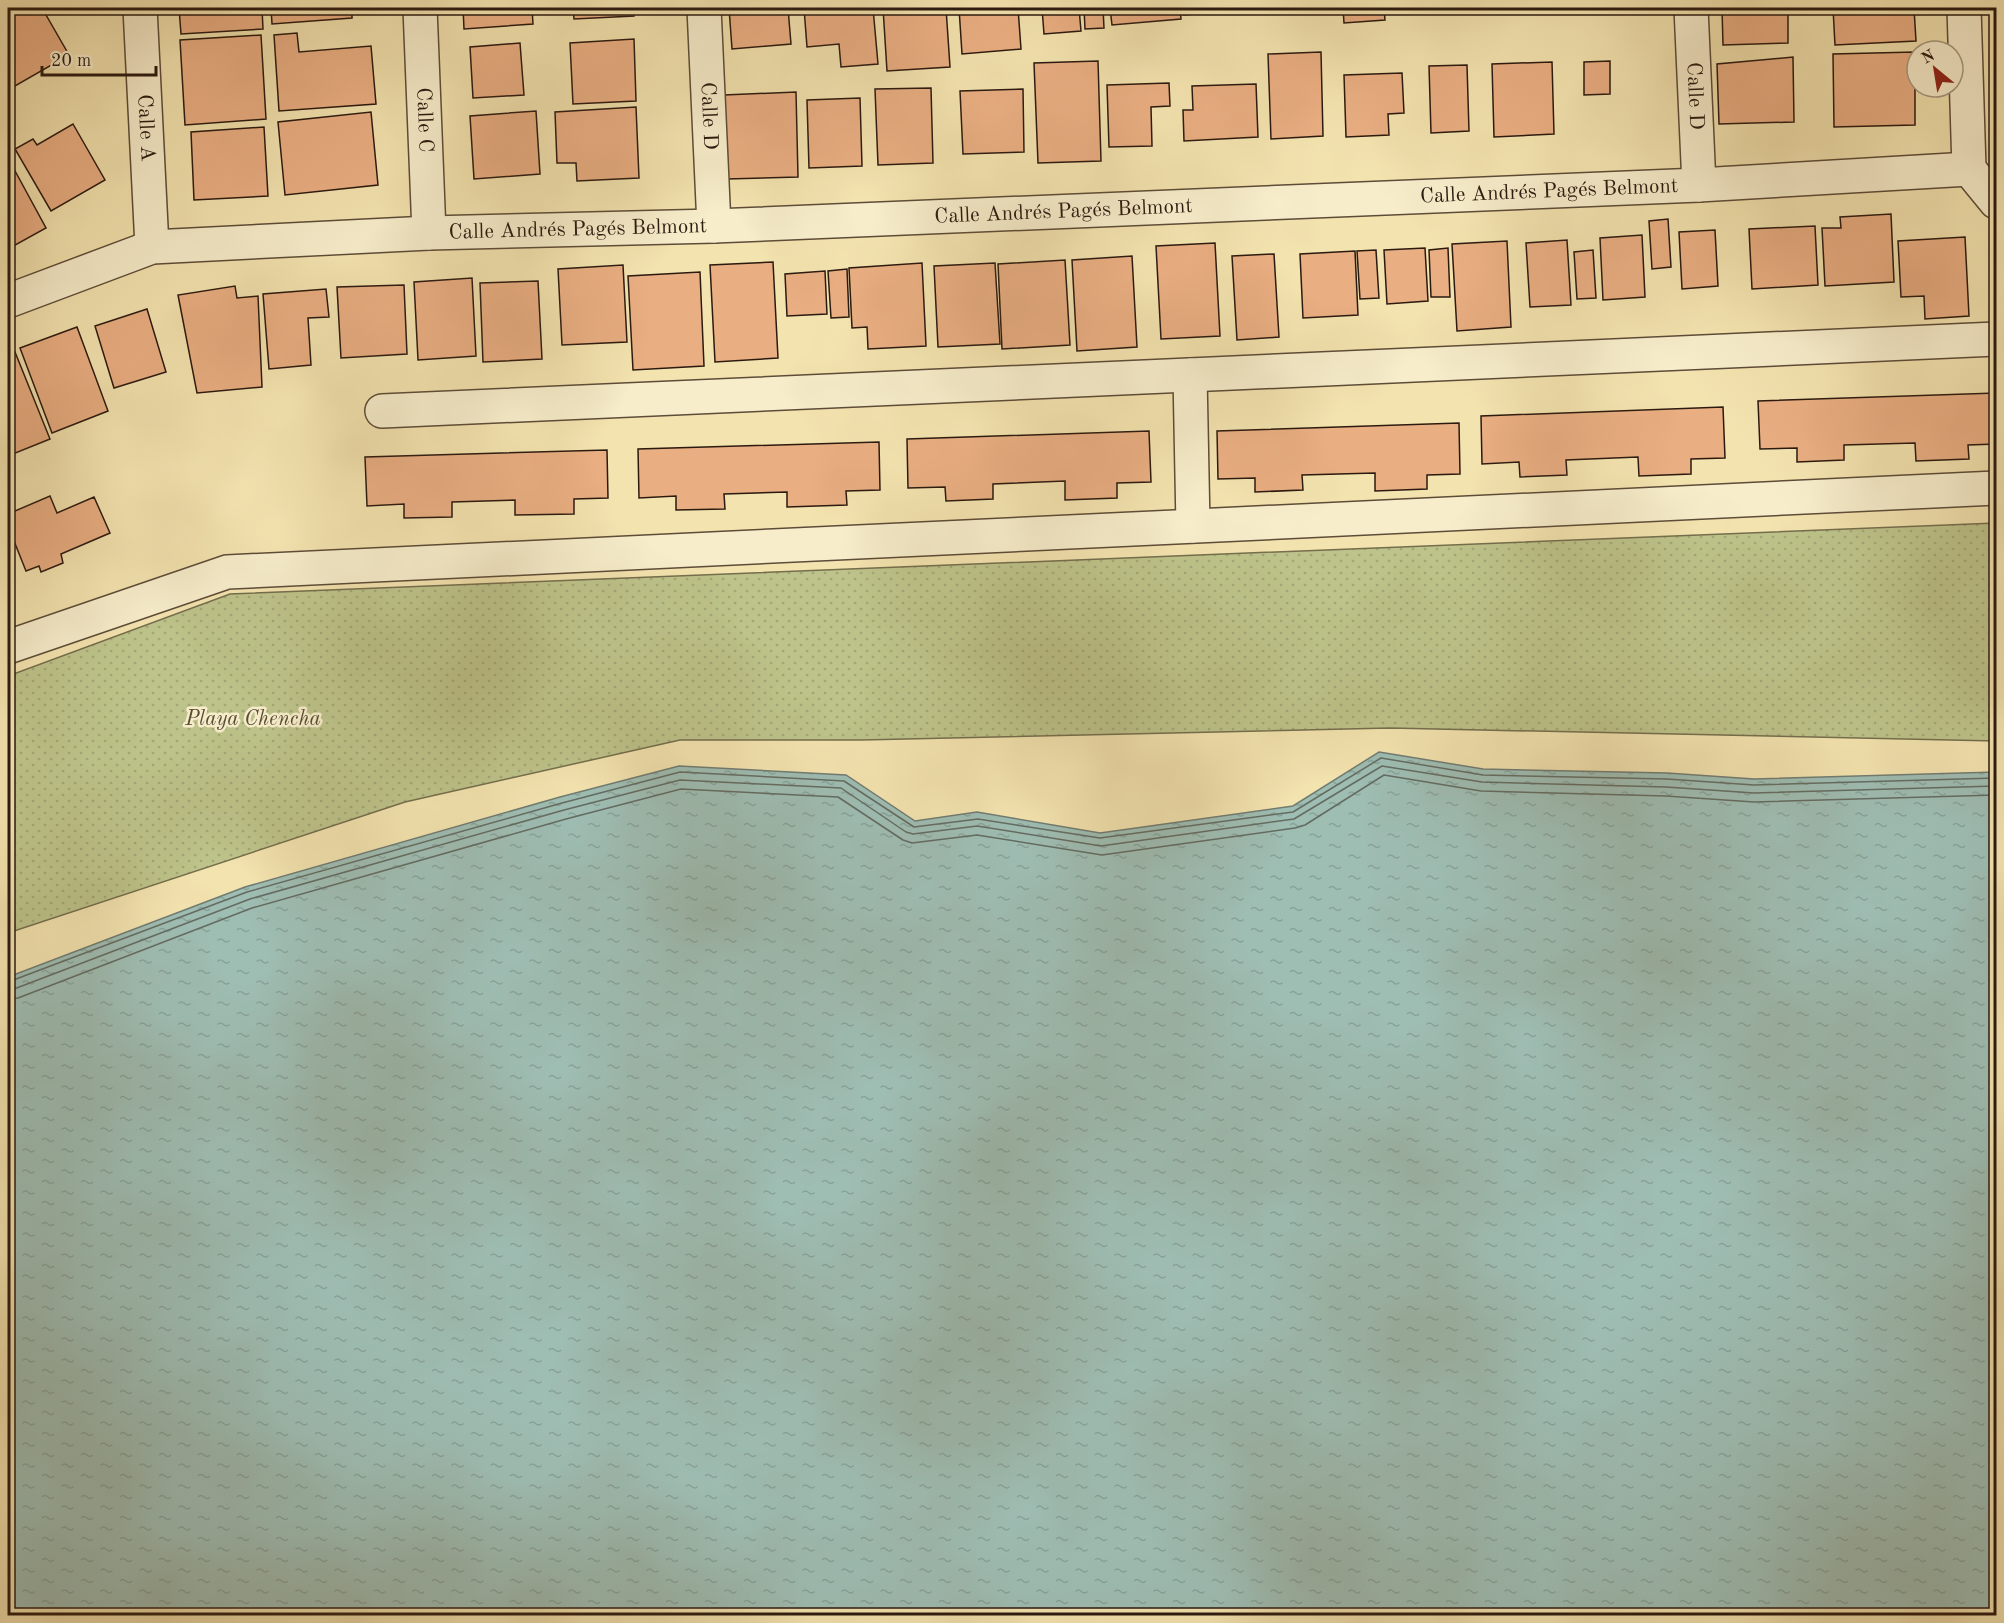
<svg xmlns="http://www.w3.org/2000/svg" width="2004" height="1623" font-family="'Old Standard TT',serif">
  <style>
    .park { fill: url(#park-dots); stroke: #746e4d; stroke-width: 1.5 }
    .water { fill: url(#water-ripples); stroke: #707c72; stroke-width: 1.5 }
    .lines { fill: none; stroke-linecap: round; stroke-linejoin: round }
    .shore { stroke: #646c62; stroke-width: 1.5 }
    .building { fill: #e9ae82; stroke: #2b1a10; stroke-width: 1.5 }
    .minor-casing { stroke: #5d4c38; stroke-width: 36 }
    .minor { stroke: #f7edcb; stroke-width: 33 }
    .labels { text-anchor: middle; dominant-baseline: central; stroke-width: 5; stroke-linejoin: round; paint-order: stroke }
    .street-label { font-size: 21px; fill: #2b1a10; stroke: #f7edcb }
    .park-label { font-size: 21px; font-style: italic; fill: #574d35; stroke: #f7edcb }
  </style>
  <defs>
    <pattern id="park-dots" width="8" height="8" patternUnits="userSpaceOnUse" patternTransform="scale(1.5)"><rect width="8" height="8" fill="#bdc38a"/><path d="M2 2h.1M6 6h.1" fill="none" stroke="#a3a776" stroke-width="1.8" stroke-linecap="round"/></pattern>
    <pattern id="water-ripples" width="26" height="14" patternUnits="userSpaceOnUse" patternTransform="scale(1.5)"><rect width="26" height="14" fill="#9ebdb3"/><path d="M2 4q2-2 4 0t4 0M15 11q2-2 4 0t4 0" fill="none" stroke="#88a299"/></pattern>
  </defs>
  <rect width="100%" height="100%" fill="#f3e3af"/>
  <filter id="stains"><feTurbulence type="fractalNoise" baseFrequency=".00333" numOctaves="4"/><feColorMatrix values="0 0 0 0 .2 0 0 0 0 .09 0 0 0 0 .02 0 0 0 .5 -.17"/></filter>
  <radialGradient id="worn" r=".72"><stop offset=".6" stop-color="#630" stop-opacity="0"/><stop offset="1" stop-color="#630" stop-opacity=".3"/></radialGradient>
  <!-- park -->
  <path class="park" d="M 1996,523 L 1996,741 L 1390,728 L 861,740 L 680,740 L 405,802 L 8,933 L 8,676 L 230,594 Z"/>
  <!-- water -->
  <path class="water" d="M 1379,752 L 1483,769 L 1667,773 L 1754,779 L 1996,772 L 1996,1615 L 8,1615 L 8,977 L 245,887 L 560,797 L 679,766 L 846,775 L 915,821 L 977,812 L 1100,833 L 1293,806 Z"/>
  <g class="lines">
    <!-- shore -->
    <g class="shore">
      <path d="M 8,982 L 247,892 L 562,803 L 680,772 L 844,781 L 914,827 L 978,819 L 1100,838 L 1293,812 L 1381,758 L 1483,775 L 1667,779 L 1754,785 L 1996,778"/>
      <path d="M 8,990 L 14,989 L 250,899 L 564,810 L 680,780 L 841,788 L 906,832 L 913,834 L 977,826 L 1101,846 L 1294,819 L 1382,766 L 1482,782 L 1666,787 L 1754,793 L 1996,786"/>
      <path d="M 8,999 L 18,998 L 252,908 L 566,819 L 681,789 L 838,797 L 903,840 L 912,843 L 977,835 L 1102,855 L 1295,828 L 1305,825 L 1384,775 L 1481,791 L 1666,796 L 1754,802 L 1996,795"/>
    </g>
  </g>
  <!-- building -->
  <g class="building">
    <path d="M 8,8 L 42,8 L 69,55 L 8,90 Z"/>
    <path d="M 179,8 L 262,8 L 263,29 L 181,34 Z"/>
    <path d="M 271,8 L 352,8 L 352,18 L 272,24 Z"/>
    <path d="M 463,8 L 532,8 L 533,24 L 464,29 Z"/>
    <path d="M 573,8 L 633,8 L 634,16 L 574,19 Z"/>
    <path d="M 729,8 L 788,8 L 791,44 L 732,49 Z"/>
    <path d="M 804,8 L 873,8 L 878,64 L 841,67 L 839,44 L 807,47 Z"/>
    <path d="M 883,8 L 946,8 L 950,67 L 887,71 Z"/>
    <path d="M 959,8 L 1018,8 L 1021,49 L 962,54 Z"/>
    <path d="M 1042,8 L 1079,8 L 1081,31 L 1044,34 Z"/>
    <path d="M 1084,8 L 1103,8 L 1104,28 L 1085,29 Z"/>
    <path d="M 1110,8 L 1180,8 L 1181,19 L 1112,25 Z"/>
    <path d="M 1184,8 L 1244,8 L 1244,10 L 1184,15 Z"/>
    <path d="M 1343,8 L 1384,8 L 1385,20 L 1344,23 Z"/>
    <path d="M 1421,8 L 1479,8 L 1479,9 L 1421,13 Z"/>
    <path d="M 1497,8 L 1550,8 L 1550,10 L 1497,14 Z"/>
    <path d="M 1722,8 L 1788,8 L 1788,43 L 1723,45 Z"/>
    <path d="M 1833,8 L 1914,8 L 1916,41 L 1835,45 Z"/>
    <path d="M 1991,8 L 1996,8 L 1996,50 L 1992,51 Z"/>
    <path d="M 297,33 L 299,52 L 371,46 L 376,104 L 279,111 L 274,35 Z"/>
    <path d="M 261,35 L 266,119 L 185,125 L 180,40 Z"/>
    <path d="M 634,39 L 636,101 L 573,104 L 570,43 Z"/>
    <path d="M 520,43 L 524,95 L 473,98 L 470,47 Z"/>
    <path d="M 1321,52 L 1323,136 L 1271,139 L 1268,54 Z"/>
    <path d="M 1915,52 L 1915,125 L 1834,127 L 1833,54 Z"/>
    <path d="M 1793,57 L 1794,122 L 1719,124 L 1717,64 Z"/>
    <path d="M 1098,61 L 1101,161 L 1038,163 L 1034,63 Z"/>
    <path d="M 1610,61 L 1610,94 L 1584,95 L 1584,62 Z"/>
    <path d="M 1552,62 L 1554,134 L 1494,137 L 1492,64 Z"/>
    <path d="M 1467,65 L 1469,131 L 1431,133 L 1429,66 Z"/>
    <path d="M 1402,73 L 1404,113 L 1388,114 L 1389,135 L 1346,137 L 1344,75 Z"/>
    <path d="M 1169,83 L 1170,106 L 1151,107 L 1152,146 L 1109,147 L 1107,85 Z"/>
    <path d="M 1256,84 L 1258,137 L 1184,141 L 1183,110 L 1193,110 L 1192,86 Z"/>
    <path d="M 931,88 L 933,163 L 878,165 L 875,89 Z"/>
    <path d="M 1023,89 L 1024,152 L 963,154 L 960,91 Z"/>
    <path d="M 796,92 L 798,177 L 727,179 L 724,95 Z"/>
    <path d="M 860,98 L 862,166 L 809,168 L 807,100 Z"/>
    <path d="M 636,107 L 639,178 L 577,181 L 576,163 L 557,163 L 555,112 Z"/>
    <path d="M 536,111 L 540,174 L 474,179 L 470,116 Z"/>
    <path d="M 371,112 L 378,185 L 285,195 L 278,122 Z"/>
    <path d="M 73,124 L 105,180 L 51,211 L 15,149 L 33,139 L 37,145 Z"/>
    <path d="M 264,127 L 268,196 L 194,200 L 191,132 Z"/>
    <path d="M 8,158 L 46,228 L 8,249 Z"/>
    <path d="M 1891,214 L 1894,282 L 1825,286 L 1822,228 L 1841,228 L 1840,217 Z"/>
    <path d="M 1668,219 L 1671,267 L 1652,269 L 1649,221 Z"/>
    <path d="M 1815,226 L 1818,285 L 1752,289 L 1749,229 Z"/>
    <path d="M 1715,230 L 1718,286 L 1682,289 L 1679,232 Z"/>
    <path d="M 1642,235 L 1645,297 L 1603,300 L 1600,238 Z"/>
    <path d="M 1965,237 L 1969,316 L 1925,319 L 1924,296 L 1901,297 L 1898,241 Z"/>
    <path d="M 1567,240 L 1571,305 L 1530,307 L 1526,243 Z"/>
    <path d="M 1507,241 L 1511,327 L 1457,331 L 1452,244 Z"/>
    <path d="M 1215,243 L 1220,336 L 1161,339 L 1156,246 Z"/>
    <path d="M 1425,248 L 1428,301 L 1387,304 L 1384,250 Z"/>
    <path d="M 1448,248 L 1450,297 L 1431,297 L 1429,250 Z"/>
    <path d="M 1376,250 L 1379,298 L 1360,299 L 1357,251 Z"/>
    <path d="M 1593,250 L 1596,298 L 1577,299 L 1574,252 Z"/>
    <path d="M 1355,251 L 1358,315 L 1303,318 L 1300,254 Z"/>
    <path d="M 1274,254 L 1279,337 L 1237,340 L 1232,256 Z"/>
    <path d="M 1132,256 L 1137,347 L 1077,351 L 1072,260 Z"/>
    <path d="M 1065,260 L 1070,345 L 1002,349 L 998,264 Z"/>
    <path d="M 773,262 L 778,358 L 715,362 L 710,265 Z"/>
    <path d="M 922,263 L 926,346 L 868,349 L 867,327 L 852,328 L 849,268 Z"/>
    <path d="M 995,263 L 1000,344 L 938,347 L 934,266 Z"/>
    <path d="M 623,265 L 627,342 L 562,345 L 558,269 Z"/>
    <path d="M 847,269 L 849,317 L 831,318 L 828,271 Z"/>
    <path d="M 825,271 L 827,314 L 787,316 L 785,274 Z"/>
    <path d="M 700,272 L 704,366 L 633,370 L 628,276 Z"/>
    <path d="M 472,278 L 476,356 L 418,360 L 414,282 Z"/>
    <path d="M 538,281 L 542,359 L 483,362 L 480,283 Z"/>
    <path d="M 404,285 L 407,354 L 341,358 L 337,287 Z"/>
    <path d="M 235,286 L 237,298 L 258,296 L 262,387 L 197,393 L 178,295 Z"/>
    <path d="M 326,289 L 329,317 L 308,318 L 311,365 L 269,369 L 263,294 Z"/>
    <path d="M 147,309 L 166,372 L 114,388 L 95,326 Z"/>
    <path d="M 77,327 L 108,411 L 52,433 L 20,348 Z"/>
    <path d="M 15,352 L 50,439 L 8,456 L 8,355 Z"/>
    <path d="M 1996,393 L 1996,444 L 1968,445 L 1969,459 L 1916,461 L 1915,443 L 1844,445 L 1844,460 L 1797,462 L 1797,448 L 1760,449 L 1758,401 Z"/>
    <path d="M 1723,407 L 1725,458 L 1691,459 L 1691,474 L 1639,476 L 1638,457 L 1566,460 L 1567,475 L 1520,477 L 1519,462 L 1482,464 L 1481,416 Z"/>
    <path d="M 1459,423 L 1460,474 L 1427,475 L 1427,489 L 1375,491 L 1375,473 L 1302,475 L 1303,490 L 1255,492 L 1255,478 L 1218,479 L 1217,431 Z"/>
    <path d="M 1149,431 L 1151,482 L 1117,483 L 1117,498 L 1065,500 L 1065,481 L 993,484 L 993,499 L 946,501 L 945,487 L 908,488 L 907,439 Z"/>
    <path d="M 879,442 L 880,490 L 846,491 L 847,505 L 787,507 L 787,492 L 724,494 L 725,509 L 676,510 L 676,496 L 639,498 L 638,449 Z"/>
    <path d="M 607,450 L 608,498 L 574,499 L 574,514 L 515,515 L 515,500 L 452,502 L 452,517 L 404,518 L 404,504 L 367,506 L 365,457 Z"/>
    <path d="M 50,496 L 57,513 L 94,497 L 110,533 L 61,554 L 63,563 L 41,572 L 39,566 L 26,571 L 8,526 L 8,514 Z"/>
  </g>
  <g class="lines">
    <!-- minor casing -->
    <g class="minor-casing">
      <g id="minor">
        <path id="s1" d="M 140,8 L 152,247"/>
        <path id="s2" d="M 420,8 L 429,233"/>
        <path id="s3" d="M 704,8 L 714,226"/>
        <path id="s4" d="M 1691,8 L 1699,185"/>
        <path d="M 1964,8 L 1969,169"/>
        <path d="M 1969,169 L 1996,202"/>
        <path id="s5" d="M 8,301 L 152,247 L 429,233 L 714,226 L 1699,185 L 1969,169"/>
        <path d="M 1190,375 L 1193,526"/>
        <path d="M 382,411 L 1996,339"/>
        <path d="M 8,647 L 227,572 L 1996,488"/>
      </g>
    </g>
    <!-- minor -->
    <use href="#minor" class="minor"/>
  </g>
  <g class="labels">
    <!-- street labels -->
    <g class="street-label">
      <text stroke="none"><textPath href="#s4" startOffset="88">Calle D</textPath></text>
      <text stroke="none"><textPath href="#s3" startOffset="108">Calle D</textPath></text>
      <text stroke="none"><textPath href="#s2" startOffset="112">Calle C</textPath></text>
      <text stroke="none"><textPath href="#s1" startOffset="120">Calle A</textPath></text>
      <text stroke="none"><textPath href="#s5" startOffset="1552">Calle Andrés Pagés Belmont</textPath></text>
      <text stroke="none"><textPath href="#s5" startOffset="1066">Calle Andrés Pagés Belmont</textPath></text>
      <text stroke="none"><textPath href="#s5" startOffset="580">Calle Andrés Pagés Belmont</textPath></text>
    </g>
    <!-- park labels -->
    <g class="park-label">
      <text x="253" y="719">Playa Chencha</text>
    </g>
  </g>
  <!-- margin -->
  <rect width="2004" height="1623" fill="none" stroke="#f3e3af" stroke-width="30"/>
  <rect x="9" y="9" width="1986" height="1605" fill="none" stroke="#2b1a10" stroke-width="3"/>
  <rect x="15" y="15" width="1974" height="1593" fill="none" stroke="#2b1a10" stroke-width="1.5"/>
  <!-- north arrow -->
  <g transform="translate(1935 69) rotate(330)"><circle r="28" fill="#f7edcb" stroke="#a59980" stroke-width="1.5"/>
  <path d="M0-4.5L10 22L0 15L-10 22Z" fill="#8f2418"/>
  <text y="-9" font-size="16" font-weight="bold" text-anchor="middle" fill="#2b1a10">N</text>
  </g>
  <!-- scale -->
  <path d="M42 66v9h114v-9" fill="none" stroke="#2b1a10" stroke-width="3"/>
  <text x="51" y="66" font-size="18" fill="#2b1a10" stroke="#f7edcb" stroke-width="4.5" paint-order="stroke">20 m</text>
  <rect width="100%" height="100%" filter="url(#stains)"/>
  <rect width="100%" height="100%" fill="url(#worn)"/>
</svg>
